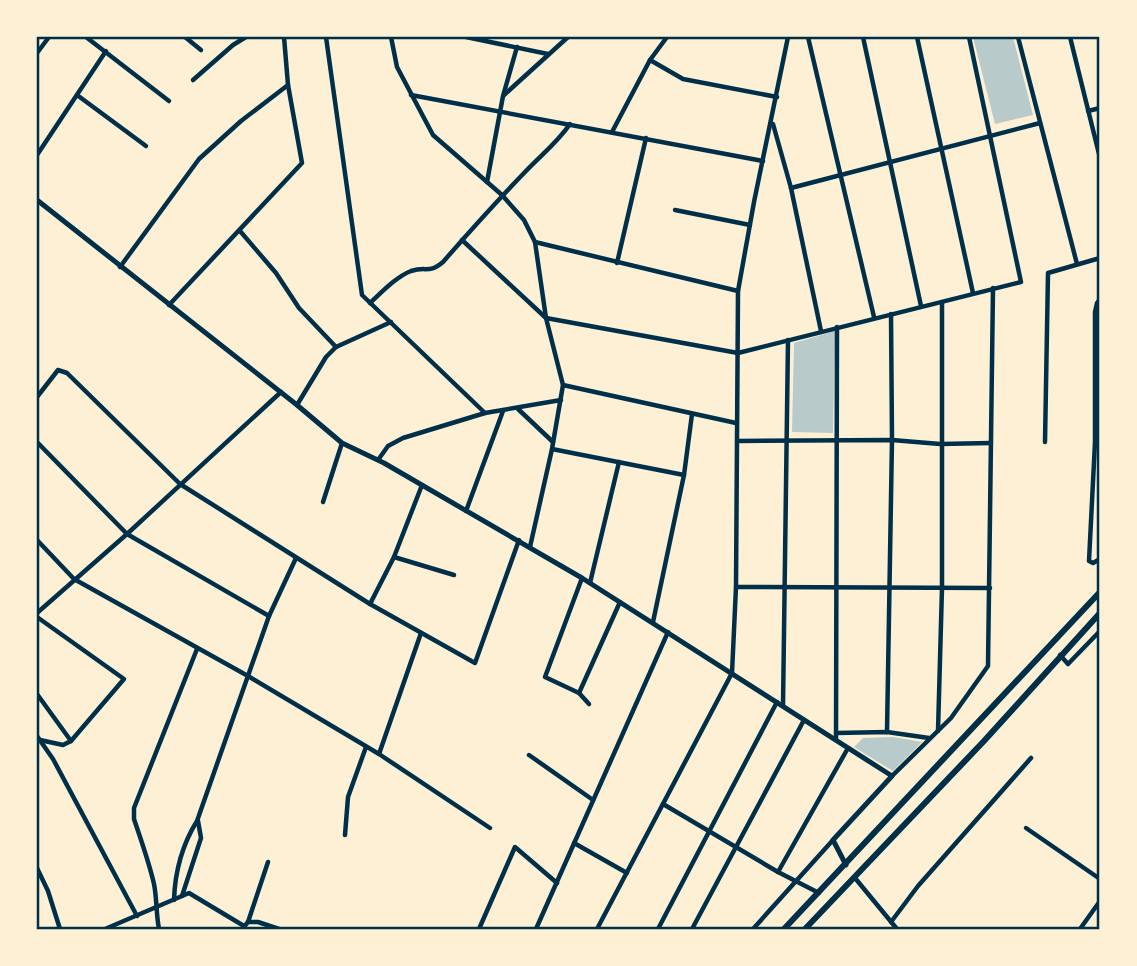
<svg xmlns="http://www.w3.org/2000/svg" width="1137" height="966" font-family="'Asap Condensed',sans-serif">
  <style>
    .green { fill: #b9caca }
    .lines { fill: none; stroke-linecap: round; stroke-linejoin: round }
    .minor { stroke: #003049; stroke-width: 4.5 }
    .tertiary { stroke: #003049; stroke-width: 5 }
    .primary { stroke: #003049; stroke-width: 6 }
    .neatline { fill: none; stroke: #003049; stroke-width: 2.5 }
  </style>
  <rect width="100%" height="100%" fill="#fdf0d5"/>
  <!-- green -->
  <g class="green">
    <path d="M 973,37 L 1013,37 L 1033,115 L 995,124 Z"/>
    <path d="M 835,331 L 833,433 L 792,432 L 794,343 Z"/>
    <path d="M 893,737 L 922,742 L 893,771 L 854,747 L 863,738 Z"/>
  </g>
  <g class="lines">
    <!-- minor -->
    <g class="minor">
      <path d="M 86,37 L 169,101"/>
      <path d="M 185,37 L 201,50"/>
      <path d="M 326,37 L 362,295 L 485,413"/>
      <path d="M 391,37 L 397,67 L 433,135 L 502,195 L 524,220 L 535,242 L 546,318 L 563,385 L 552,449 L 530,547"/>
      <path d="M 466,37 L 548,54"/>
      <path d="M 808,37 L 874,317"/>
      <path d="M 863,37 L 921,306"/>
      <path d="M 917,37 L 973,293"/>
      <path d="M 1018,37 L 1077,264"/>
      <path d="M 1070,37 L 1100,158"/>
      <path d="M 37,53 L 49,37"/>
      <path d="M 650,60 L 683,79 L 777,97"/>
      <path d="M 193,80 L 233,45 L 246,37"/>
      <path d="M 77,95 L 146,146"/>
      <path d="M 411,95 L 763,161"/>
      <path d="M 504,95 L 568,37"/>
      <path d="M 1088,111 L 1100,108"/>
      <path d="M 773,124 L 791,188 L 821,331"/>
      <path d="M 612,132 L 650,60 L 667,37"/>
      <path d="M 37,155 L 106,51"/>
      <path d="M 487,182 L 503,96 L 517,47"/>
      <path d="M 791,188 L 1040,123"/>
      <path d="M 675,210 L 750,225"/>
      <path d="M 240,231 L 276,273 L 299,308 L 336,347"/>
      <path d="M 462,240 L 546,318 L 738,353 L 1021,282 L 969,37"/>
      <path d="M 535,242 L 738,291"/>
      <path d="M 617,263 L 646,138"/>
      <path d="M 120,267 L 199,159 L 241,121 L 288,85"/>
      <path d="M 1100,299 L 1097,303 L 1095,312 L 1095,442 L 1089,561 L 1093,563 L 1100,559"/>
      <path d="M 370,303 C 382,292 396,277 411,271 C 426,266 429,274 443,262 C 470,231 497,201 525,172 C 541,155 557,143 570,124"/>
      <path d="M 169,305 L 302,163 L 288,85 L 284,37"/>
      <path d="M 563,385 L 736,423"/>
      <path d="M 37,397 L 58,370 L 67,373 L 180,484 L 370,604 L 475,663 L 519,540"/>
      <path d="M 297,405 L 326,357 L 336,347 L 391,322"/>
      <path d="M 518,409 L 553,442"/>
      <path d="M 737,441 L 892,440 L 940,444 L 991,443"/>
      <path d="M 37,442 L 127,534 L 269,616"/>
      <path d="M 1045,442 L 1048,273 L 1100,258"/>
      <path d="M 552,449 L 684,475"/>
      <path d="M 378,460 L 388,446 L 403,438 L 485,413 L 561,400"/>
      <path d="M 323,502 L 342,443"/>
      <path d="M 466,511 L 503,411"/>
      <path d="M 37,540 L 74,579 L 248,676 L 379,754 L 490,828"/>
      <path d="M 394,557 L 454,575"/>
      <path d="M 582,578 L 545,677 L 579,693 L 589,704"/>
      <path d="M 590,583 L 619,462"/>
      <path d="M 736,587 L 990,588"/>
      <path d="M 370,604 L 394,557 L 422,485"/>
      <path d="M 37,613 L 127,534 L 281,392"/>
      <path d="M 37,617 L 124,679 L 71,741 L 63,745 L 40,740"/>
      <path d="M 653,622 L 684,475 L 692,414"/>
      <path d="M 1060,655 L 1068,664 L 1100,631"/>
      <path d="M 579,693 L 620,602"/>
      <path d="M 37,694 L 71,741"/>
      <path d="M 783,706 L 788,340"/>
      <path d="M 938,731 L 942,588 L 942,303"/>
      <path d="M 887,732 L 892,440 L 891,314"/>
      <path d="M 836,733 L 887,732 L 929,738"/>
      <path d="M 37,736 L 53,759 L 137,916"/>
      <path d="M 836,740 L 837,327"/>
      <path d="M 379,754 L 421,633"/>
      <path d="M 529,755 L 593,800"/>
      <path d="M 892,776 L 951,718 L 988,666 L 993,288"/>
      <path d="M 663,804 L 778,872 L 819,893"/>
      <path d="M 1026,828 L 1100,879"/>
      <path d="M 345,835 L 348,797 L 366,747"/>
      <path d="M 574,843 L 627,873"/>
      <path d="M 37,868 L 48,891 L 60,929"/>
      <path d="M 778,872 L 848,748"/>
      <path d="M 855,878 L 897,929"/>
      <path d="M 182,896 L 201,838 L 198,821"/>
      <path d="M 174,900 C 175,871 182,845 197,821 L 269,616 L 296,558"/>
      <path d="M 248,922 L 258,922 L 279,929"/>
      <path d="M 891,922 L 918,886 L 1031,758"/>
      <path d="M 105,929 L 189,893 L 244,926"/>
      <path d="M 159,929 C 156,914 157,899 154,884 C 149,862 141,840 134,819 L 134,808 L 197,649"/>
      <path d="M 242,929 L 248,922 L 268,862"/>
      <path d="M 479,929 L 515,847 L 557,883"/>
      <path d="M 536,929 L 668,632"/>
      <path d="M 597,929 L 732,673 L 736,587 L 738,291 L 754,202 L 788,37"/>
      <path d="M 658,929 L 777,702"/>
      <path d="M 692,929 L 804,720"/>
      <path d="M 753,929 L 833,840"/>
      <path d="M 1080,929 L 1100,901"/>
    </g>
    <!-- tertiary -->
    <path class="tertiary" d="M 37,200 L 297,405 L 342,443 L 384,463 L 582,578 L 892,776 L 833,840 L 846,865"/>
    <!-- primary -->
    <g class="primary">
      <path d="M 784,929 L 1100,592"/>
      <path d="M 805,929 L 984,741 L 1100,613"/>
    </g>
  </g>
  <!-- border -->
  <rect width="1137" height="966" fill="none" stroke="#fdf0d5" stroke-width="77"/>
  <rect x="38" y="38" width="1060" height="890" class="neatline"/>
</svg>
